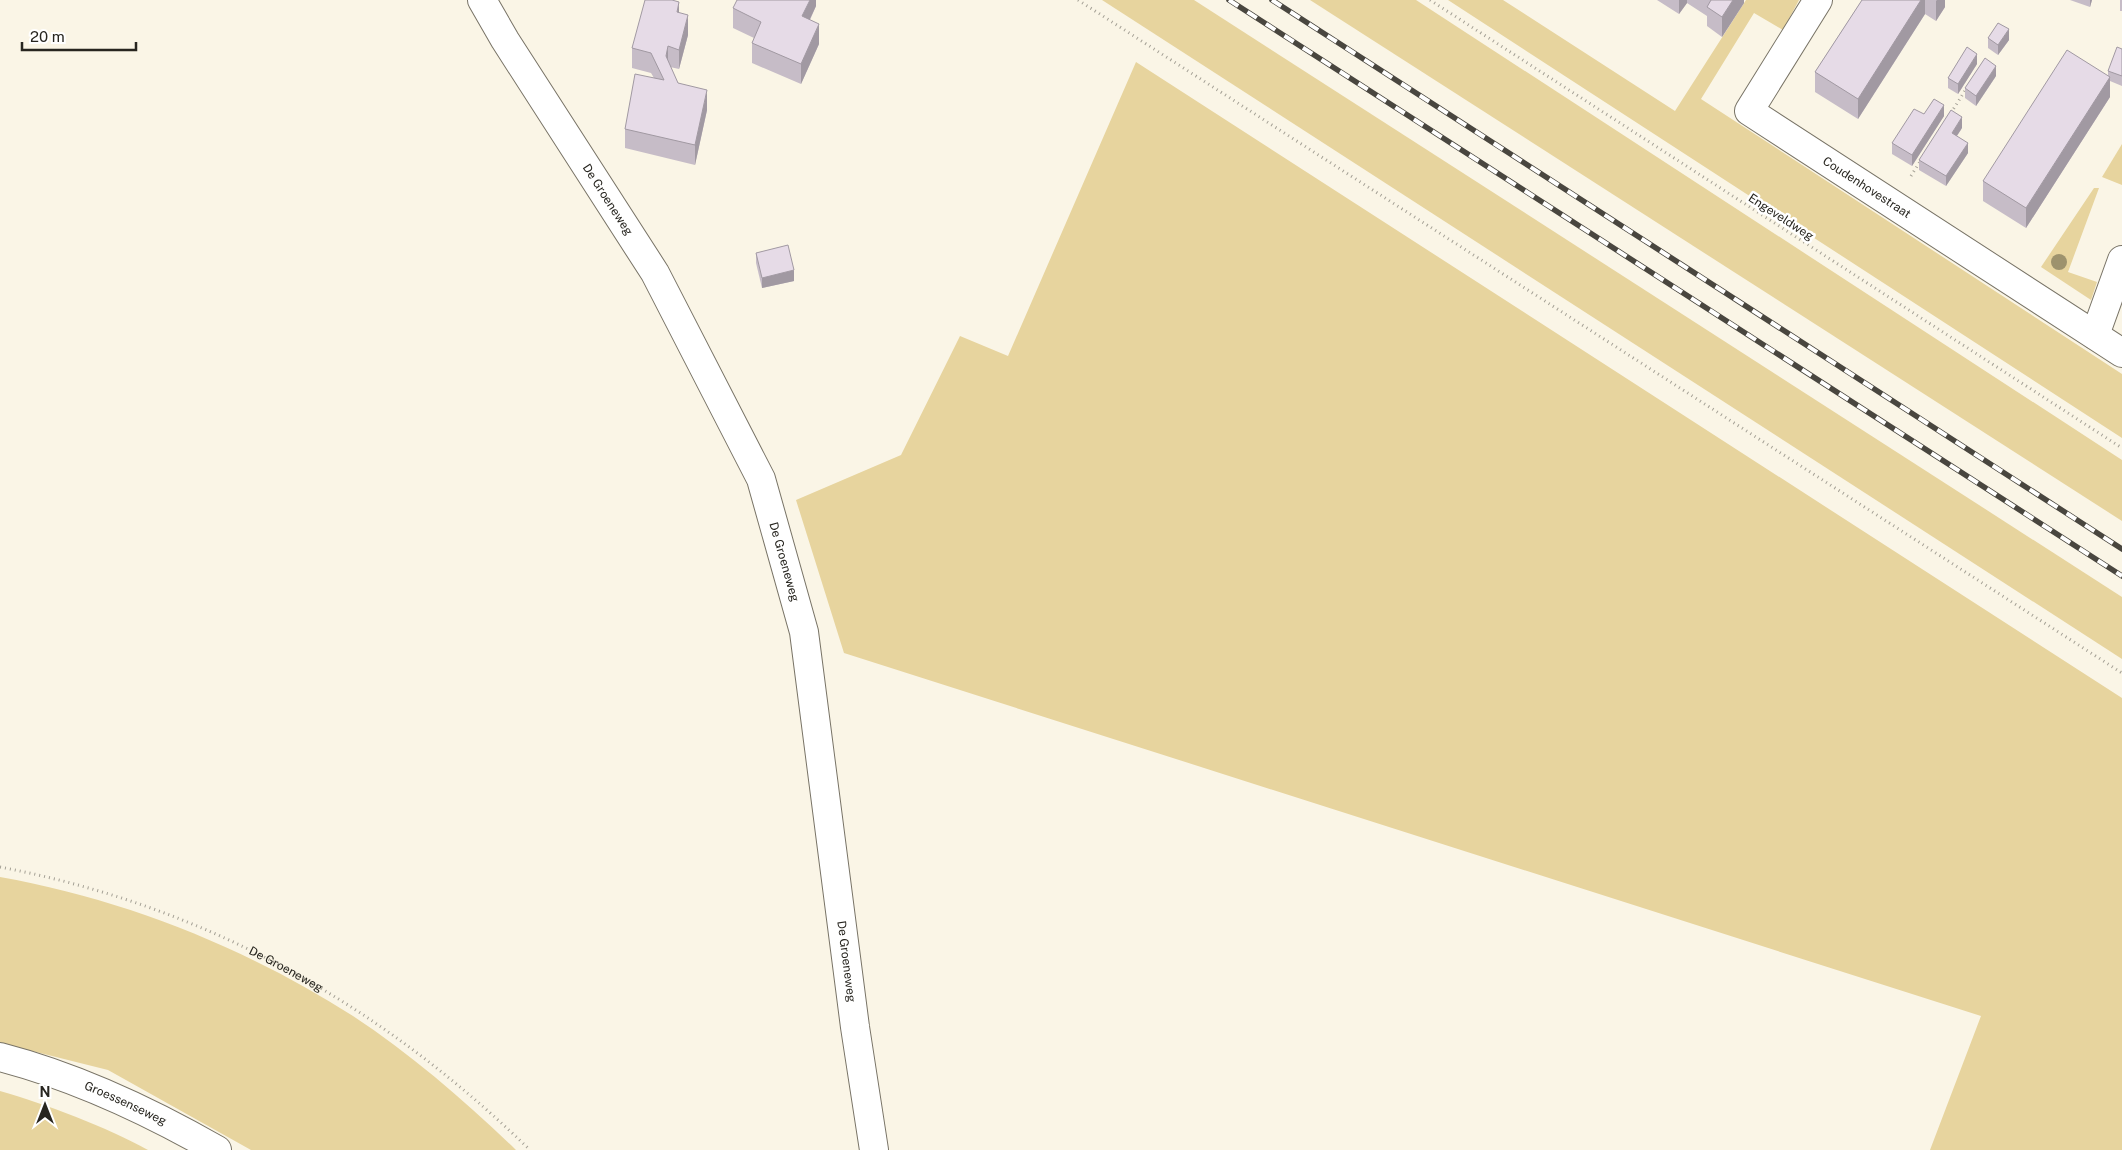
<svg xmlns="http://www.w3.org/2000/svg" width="2122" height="1150" font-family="'Public Sans',sans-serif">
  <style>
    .green { fill: #e7d49e }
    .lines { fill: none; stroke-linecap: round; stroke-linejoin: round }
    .street-casing { stroke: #787366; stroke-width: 30 }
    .secondary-casing { stroke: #787366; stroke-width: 30 }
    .path { stroke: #a4a095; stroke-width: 3; stroke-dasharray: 1 4; stroke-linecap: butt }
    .street { stroke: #fff; stroke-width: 28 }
    .secondary { stroke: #fff; stroke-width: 28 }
    .rail-casing { stroke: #49463f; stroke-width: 5.5 }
    .rail { stroke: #fff; stroke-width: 4; stroke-dasharray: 11; stroke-linecap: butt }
    .tree { fill: #9d926d }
    .wall { fill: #c6bcc7 }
    .shaded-wall { fill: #a199a2 }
    .building { fill: #e6dbe7; stroke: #a199a2 }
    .labels { text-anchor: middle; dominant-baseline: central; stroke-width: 5; stroke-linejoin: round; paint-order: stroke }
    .street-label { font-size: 12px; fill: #27251f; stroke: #fff }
  </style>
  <rect width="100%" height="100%" fill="#faf5e6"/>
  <!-- green -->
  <g class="green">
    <path d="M 1102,0 L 1194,0 L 2122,597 L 2122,659 Z"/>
    <path d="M 1310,0 L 1416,0 L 2122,460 L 2122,521 Z"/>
    <path d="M 1448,0 L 1503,0 L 1675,111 L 1746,0 L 1799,0 L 1783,30 L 1754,13 L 1701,99 L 2122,374 L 2122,438 Z"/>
    <path d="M 1136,62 L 2122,698 L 2122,1150 L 1930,1150 L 1981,1016 L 844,653 L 796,500 L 901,455 L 960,336 L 1008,356 Z"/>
    <path d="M 2122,144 L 2122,185 L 2102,177 Z"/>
    <path d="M 2094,188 L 2099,188 L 2068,272 L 2097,282 L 2091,300 L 2041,267 Z"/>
    <path d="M 0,877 C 124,899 247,948 353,1016 C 412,1055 465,1101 516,1150 L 251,1150 L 108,1070 L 0,1043 Z"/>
    <path d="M 0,1091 C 45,1104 107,1127 148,1150 L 0,1150 Z"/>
  </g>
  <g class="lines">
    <!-- street casing -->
    <g class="street-casing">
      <g id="street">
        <path id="s2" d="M 482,0 L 505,40 L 655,273 L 761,479 L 804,632 L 855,1027 L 874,1150"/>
        <path id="s3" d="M 1818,0 L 1749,111 L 2122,353"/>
        <path d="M 2095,335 L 2122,260"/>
      </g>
    </g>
    <!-- secondary casing -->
    <g class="secondary-casing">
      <g id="secondary">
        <path id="s4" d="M 0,1057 C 77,1077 149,1111 217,1150"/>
      </g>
    </g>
    <!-- path -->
    <g class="path">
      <path d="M 1078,0 L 2122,673"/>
      <path d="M 1430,0 L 2122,448"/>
      <path d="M 1951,113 L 1966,89"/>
      <path d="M 1911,176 L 1921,160"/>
      <path id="s1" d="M 0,867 C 206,906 381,1005 530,1150"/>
    </g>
    <!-- street -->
    <use href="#street" class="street"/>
    <!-- secondary -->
    <use href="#secondary" class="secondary"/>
    <!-- rail casing -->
    <g class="rail-casing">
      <g id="rail">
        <path d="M 1229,0 L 2122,576"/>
        <path d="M 1272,0 L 2122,549"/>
      </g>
    </g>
    <!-- rail -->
    <use href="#rail" class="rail"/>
  </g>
  <!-- trees -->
  <circle class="tree" cx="2059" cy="262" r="8"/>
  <!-- wall -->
  <g class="wall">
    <path d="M 816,0 L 816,6 L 810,20 L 819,44 L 801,84 L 752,63 L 752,43 L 754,38 L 733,28 L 733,8 Z"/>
    <path d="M 1657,0 L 1744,0 L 1744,3 L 1722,37 L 1707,26 L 1707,16 L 1687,3 L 1679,14 Z"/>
    <path d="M 1862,0 L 1945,0 L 1945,7 L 1936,21 L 1925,14 L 1858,119 L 1815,92 L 1815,72 Z"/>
    <path d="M 2070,0 L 2092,0 L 2090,7 Z"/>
    <rect x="2120" y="0" width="2" height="11"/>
    <path d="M 679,13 L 688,35 L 679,69 L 670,67 L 678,83 L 707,110 L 695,165 L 625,148 L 625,129 L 654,78 L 651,73 L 632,68 L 632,48 Z"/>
    <path d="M 1988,38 L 2009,40 L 1998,55 L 1988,48 Z"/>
    <path d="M 2122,49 L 2122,86 L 2110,81 L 2110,97 L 2026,228 L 1983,201 L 1983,181 L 2108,76 L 2108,71 Z"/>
    <path d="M 1977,64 L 1958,94 L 1948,88 L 1948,78 Z"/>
    <path d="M 1996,76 L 1976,106 L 1965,98 L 1965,88 Z"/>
    <path d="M 1924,114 L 1944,116 L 1912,166 L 1892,154 L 1892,143 Z"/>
    <path d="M 1962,128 L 1957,136 L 1968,153 L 1946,186 L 1919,170 L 1919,160 Z"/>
    <path d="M 756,253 L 794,281 L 762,288 L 756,263 Z"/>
  </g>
  <!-- shaded-wall -->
  <g class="shaded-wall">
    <path d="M 810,0 L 816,0 L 816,6 L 802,36 L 802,16 Z"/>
    <path d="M 1679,0 L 1687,0 L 1687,3 L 1679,14 Z"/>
    <path d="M 1733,0 L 1744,0 L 1744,3 L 1722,37 L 1722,17 Z"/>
    <path d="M 1921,0 L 1925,0 L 1925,14 L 1858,119 L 1858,99 Z"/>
    <path d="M 1937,0 L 1945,0 L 1945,7 L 1936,21 L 1936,1 Z"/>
    <path d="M 2090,0 L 2092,0 L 2090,7 Z"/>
    <path d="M 679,2 L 679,22 L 677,12 Z"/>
    <path d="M 688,15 L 688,35 L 679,69 L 679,50 Z"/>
    <path d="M 819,24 L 819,44 L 801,84 L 801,64 Z"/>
    <path d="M 2009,29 L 2009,40 L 1998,55 L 1998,45 Z"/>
    <path d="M 668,46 L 668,66 L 666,56 Z"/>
    <path d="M 1977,54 L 1977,64 L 1958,94 L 1958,84 Z"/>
    <path d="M 1996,66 L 1996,76 L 1976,106 L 1976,96 Z"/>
    <path d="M 2110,77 L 2110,97 L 2026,228 L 2026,208 Z"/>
    <path d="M 707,90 L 707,110 L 695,165 L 695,145 Z"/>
    <path d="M 1944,105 L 1944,116 L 1912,166 L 1912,155 Z"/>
    <path d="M 1962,117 L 1962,128 L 1952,143 L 1952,133 Z"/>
    <path d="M 1968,143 L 1968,153 L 1946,186 L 1946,176 Z"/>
    <path d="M 794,270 L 794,281 L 762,288 L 762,278 Z"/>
  </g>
  <!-- building -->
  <g class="building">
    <path d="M 645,0 L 672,0 L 679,2 L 677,12 L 688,15 L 679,50 L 668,46 L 666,56 L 678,83 L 707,90 L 695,145 L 625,129 L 635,74 L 664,80 L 651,53 L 632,48 Z"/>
    <path d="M 737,0 L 810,0 L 802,16 L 819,24 L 801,64 L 752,43 L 761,22 L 733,8 Z"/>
    <path d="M 1711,0 L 1733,0 L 1722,17 L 1707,7 Z"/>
    <path d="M 1862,0 L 1921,0 L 1858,99 L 1815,72 Z"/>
    <path d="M 1998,23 L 2009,29 L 1998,45 L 1988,38 Z"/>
    <path d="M 1967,47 L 1977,54 L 1958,84 L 1948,78 Z"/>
    <path d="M 2117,47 L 2122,49 L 2122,76 L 2108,71 Z"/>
    <path d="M 2067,50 L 2110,77 L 2026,208 L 1983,181 Z"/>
    <path d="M 1985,58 L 1996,66 L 1976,96 L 1965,88 Z"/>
    <path d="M 1934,99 L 1944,105 L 1912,155 L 1892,143 L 1914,109 L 1924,114 Z"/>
    <path d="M 1951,110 L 1962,117 L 1952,133 L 1968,143 L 1946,176 L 1919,160 Z"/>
    <path d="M 788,245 L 794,270 L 762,278 L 756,253 Z"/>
  </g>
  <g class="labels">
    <!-- street labels -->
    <g class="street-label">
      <text stroke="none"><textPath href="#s3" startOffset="271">Coudenhovestraat</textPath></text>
      <text stroke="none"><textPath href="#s2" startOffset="236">De Groeneweg</textPath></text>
      <text transform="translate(1781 217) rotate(33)">Engeveldweg</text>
      <text stroke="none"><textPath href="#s2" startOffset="641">De Groeneweg</textPath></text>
      <text stroke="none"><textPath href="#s2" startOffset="1046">De Groeneweg</textPath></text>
      <text stroke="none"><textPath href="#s1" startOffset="305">De Groeneweg</textPath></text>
      <text stroke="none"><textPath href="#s4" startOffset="134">Groessenseweg</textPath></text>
    </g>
  </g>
  <!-- north arrow -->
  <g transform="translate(45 1105)" stroke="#ffffff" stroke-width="4" paint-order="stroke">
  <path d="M0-4L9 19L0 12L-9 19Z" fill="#27251f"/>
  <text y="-8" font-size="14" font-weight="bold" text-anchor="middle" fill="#27251f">N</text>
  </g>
  <!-- scale -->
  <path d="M22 42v8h114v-8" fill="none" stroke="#27251f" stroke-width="2.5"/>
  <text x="30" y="42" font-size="15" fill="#27251f" stroke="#ffffff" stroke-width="4" paint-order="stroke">20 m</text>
</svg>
